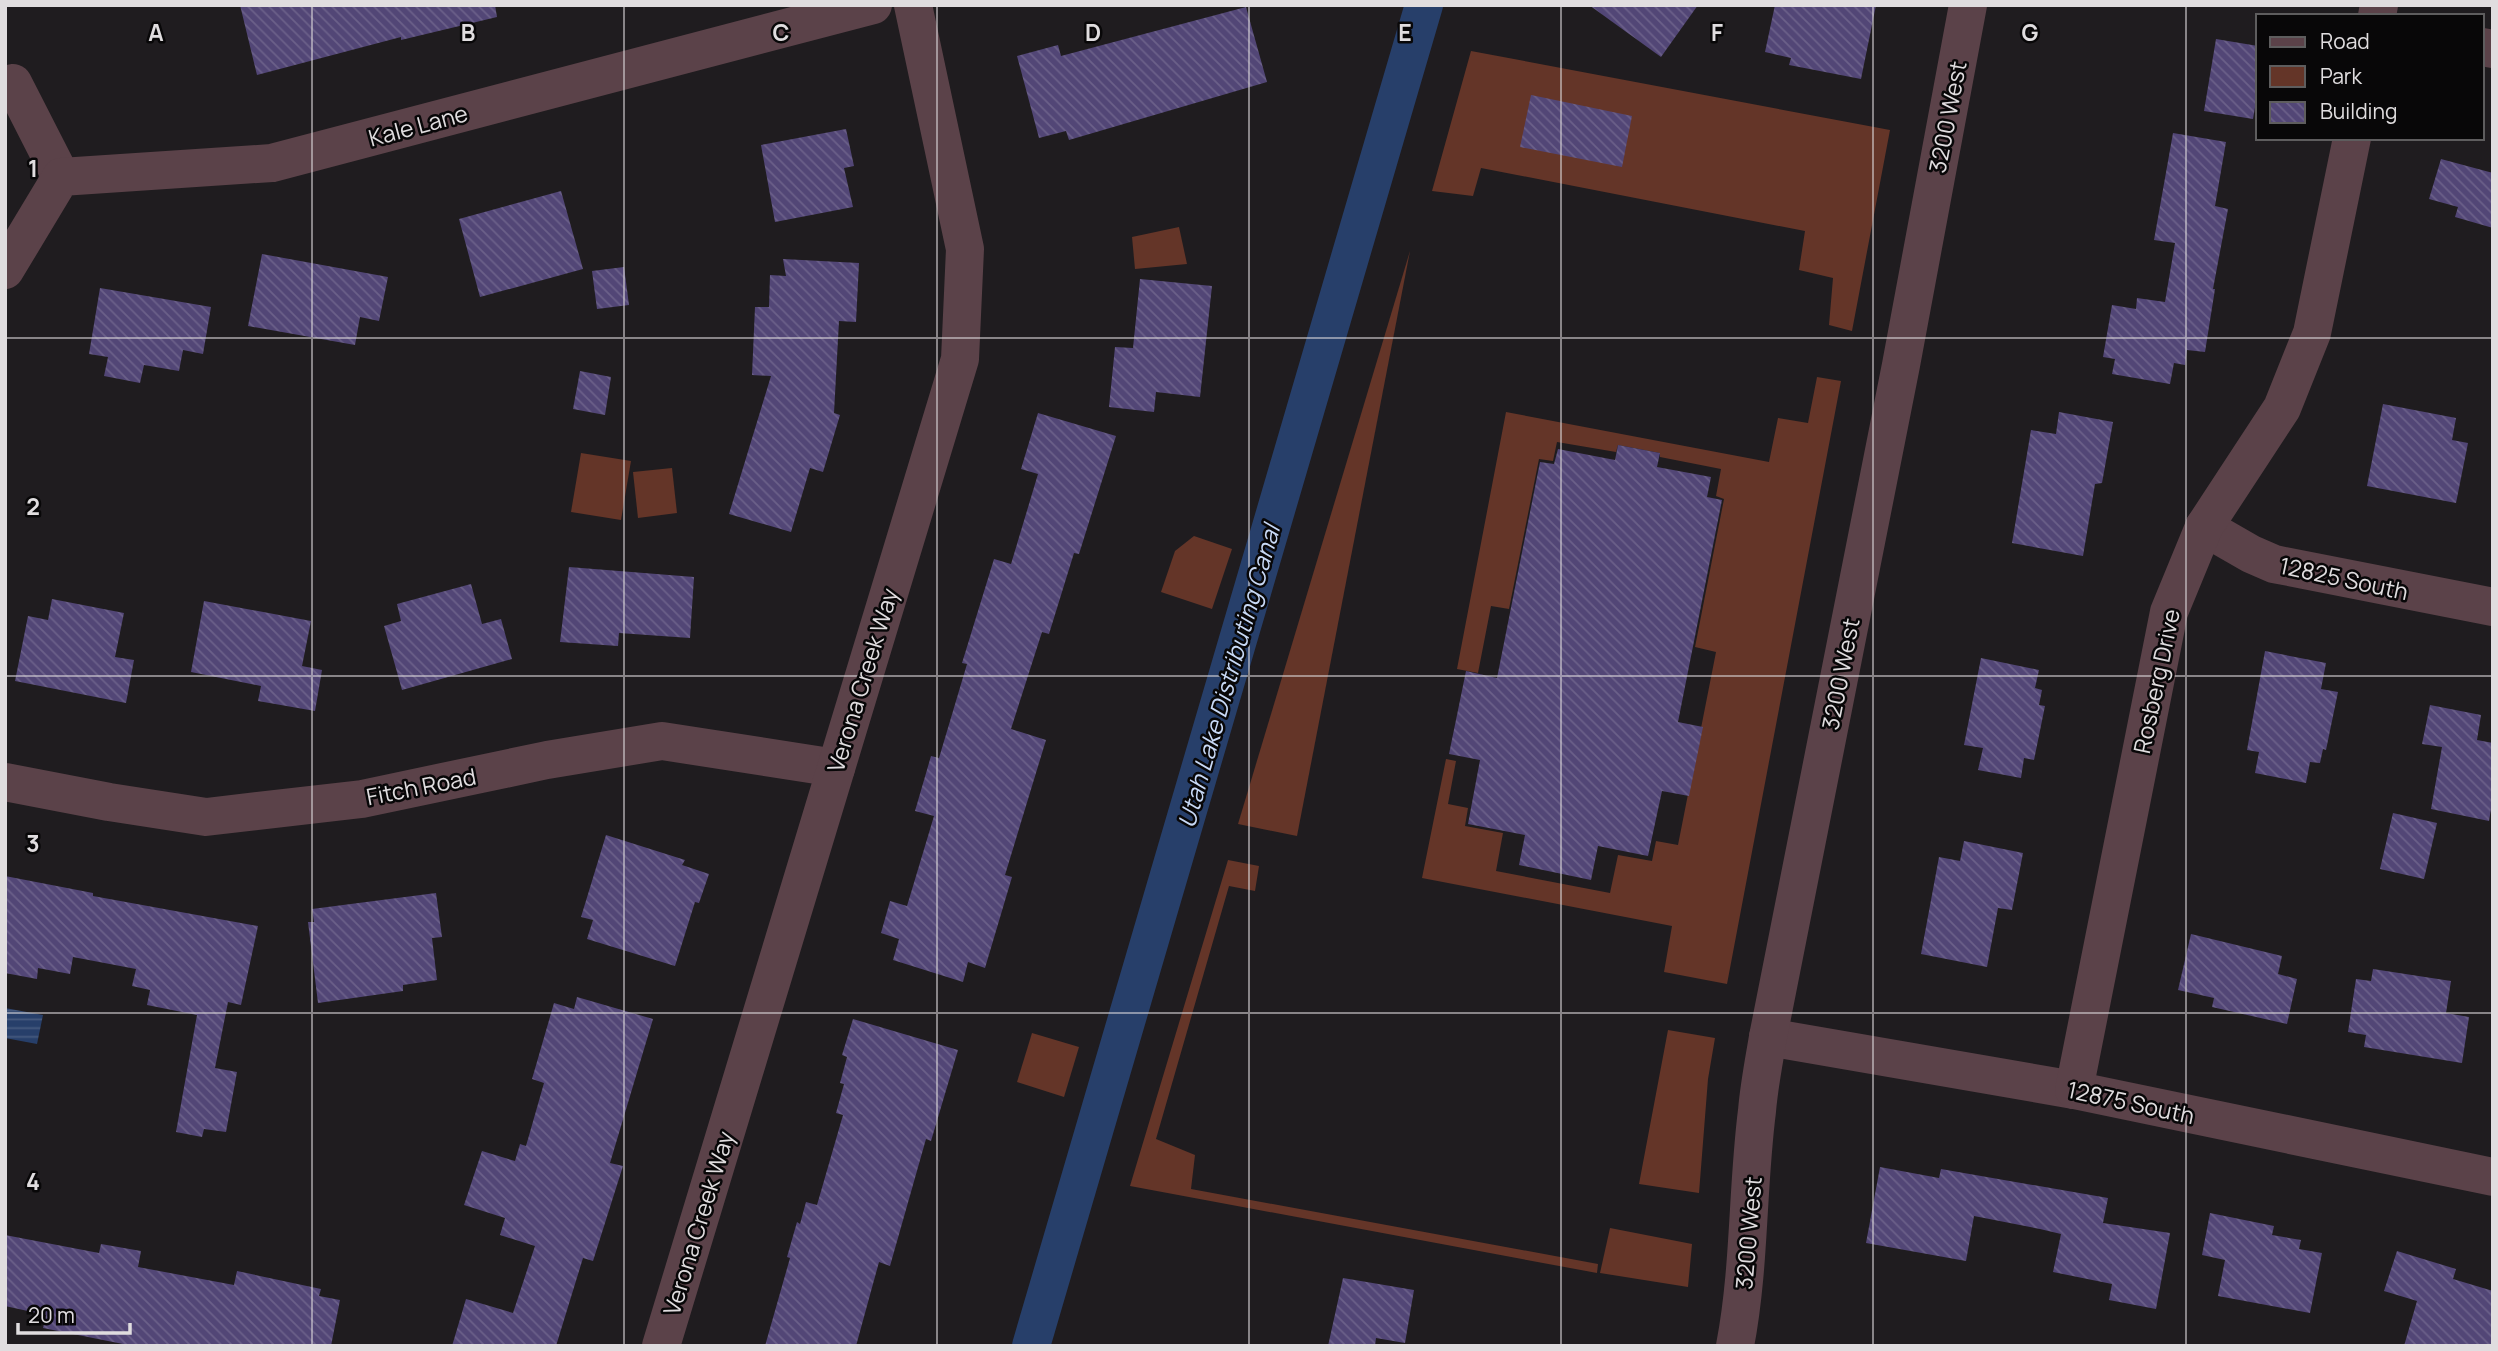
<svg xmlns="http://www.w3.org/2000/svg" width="2498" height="1351" font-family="Manrope,sans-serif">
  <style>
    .green { fill: #643528 }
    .water { fill: url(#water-rules) }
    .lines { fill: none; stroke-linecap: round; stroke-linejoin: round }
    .canal { stroke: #273f6a; stroke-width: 38 }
    .building { fill: url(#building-back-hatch) }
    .minor { stroke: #5b4249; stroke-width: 38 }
    .grid { fill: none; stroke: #e0dddf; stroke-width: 2; stroke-opacity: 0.55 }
    .labels { text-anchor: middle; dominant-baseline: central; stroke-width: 5; stroke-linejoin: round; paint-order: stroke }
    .street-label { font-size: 23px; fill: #e0dddf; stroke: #080708 }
    .water-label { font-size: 24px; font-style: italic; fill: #c8d9f6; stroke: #080708 }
    .grid-label { font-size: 23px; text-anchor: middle; font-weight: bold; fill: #e0dddf; stroke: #080708; stroke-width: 5; stroke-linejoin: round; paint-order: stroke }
  </style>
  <defs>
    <pattern id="water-rules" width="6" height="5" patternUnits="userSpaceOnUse" patternTransform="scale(1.75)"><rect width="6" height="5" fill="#273f6a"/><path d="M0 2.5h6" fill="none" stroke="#465a7f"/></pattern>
    <pattern id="building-back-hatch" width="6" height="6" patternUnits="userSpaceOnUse" patternTransform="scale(1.75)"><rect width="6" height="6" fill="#524676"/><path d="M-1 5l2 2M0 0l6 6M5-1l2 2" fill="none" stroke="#6b6089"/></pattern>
  </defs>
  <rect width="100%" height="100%" fill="#1f1c1f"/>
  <!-- green -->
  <g class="green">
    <path d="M 1471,51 L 1890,130 L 1852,331 L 1829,325 L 1833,278 L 1799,270 L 1805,231 L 1481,168 L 1473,196 L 1432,191 Z"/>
    <path d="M 1179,227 L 1187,264 L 1135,269 L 1132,237 Z"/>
    <path d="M 1410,251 L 1297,836 L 1238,824 Z"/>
    <path d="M 1817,377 L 1841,381 L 1727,984 L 1664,972 L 1672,926 L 1422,878 L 1446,759 L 1456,761 L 1448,804 L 1468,808 L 1465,826 L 1503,833 L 1496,871 L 1610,893 L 1618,855 L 1652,861 L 1656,841 L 1678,845 L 1716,652 L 1695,647 L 1724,499 L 1716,496 L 1721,469 L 1660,457 L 1660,453 L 1618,445 L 1616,452 L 1557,442 L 1553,461 L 1539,459 L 1509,609 L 1491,606 L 1478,673 L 1457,669 L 1506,412 L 1769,462 L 1778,418 L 1808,423 Z"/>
    <path d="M 581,453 L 631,461 L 621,520 L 571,512 Z"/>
    <path d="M 672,468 L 677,513 L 638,518 L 633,472 Z"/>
    <path d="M 1194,536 L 1232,549 L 1212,609 L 1161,592 L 1175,551 Z"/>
    <path d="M 1228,860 L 1259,866 L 1255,891 L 1229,886 L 1156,1139 L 1195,1155 L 1191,1189 L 1598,1264 L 1597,1273 L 1130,1186 Z"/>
    <path d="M 1668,1030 L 1715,1038 L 1708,1079 L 1699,1193 L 1639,1184 Z"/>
    <path d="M 1032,1033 L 1079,1047 L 1064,1097 L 1017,1082 Z"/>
    <path d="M 1610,1228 L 1692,1244 L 1688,1287 L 1600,1273 Z"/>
  </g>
  <!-- water -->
  <path class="water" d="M 5,1008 L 43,1015 L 37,1044 L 5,1038 Z"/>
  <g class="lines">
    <!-- canal -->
    <path class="canal" d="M 1031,1346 L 1424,5"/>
  </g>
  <!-- building -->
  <g class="building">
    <path d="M 240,5 L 495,5 L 497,17 L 401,40 L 401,37 L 257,75 Z"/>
    <path d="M 1589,5 L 1698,5 L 1661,57 Z"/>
    <path d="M 1775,5 L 1876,5 L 1861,79 L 1789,65 L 1791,58 L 1765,52 Z"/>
    <path d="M 1246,7 L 1267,82 L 1069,140 L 1066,131 L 1039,138 L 1017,56 L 1058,45 L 1061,56 Z"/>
    <path d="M 2216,39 L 2258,46 L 2258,90 L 2253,119 L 2204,111 Z"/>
    <path d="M 1531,95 L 1632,116 L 1622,167 L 1520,147 Z"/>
    <path d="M 846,129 L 854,166 L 844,168 L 853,207 L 775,222 L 761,145 Z"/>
    <path d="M 2173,133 L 2226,142 L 2215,206 L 2228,209 L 2213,289 L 2215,289 L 2205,352 L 2187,350 L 2185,365 L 2174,363 L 2170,384 L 2112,374 L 2115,359 L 2103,357 L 2112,305 L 2136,309 L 2137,298 L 2165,302 L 2175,243 L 2154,240 Z"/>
    <path d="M 2441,159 L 2493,173 L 2493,228 L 2455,217 L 2458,207 L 2429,199 Z"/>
    <path d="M 561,191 L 583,269 L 480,297 L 459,219 Z"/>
    <path d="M 262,254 L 388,277 L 379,321 L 360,317 L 355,345 L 248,326 Z"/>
    <path d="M 783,259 L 859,263 L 856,322 L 839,321 L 834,413 L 840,415 L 823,472 L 810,468 L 791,532 L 729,514 L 771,376 L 752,375 L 755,307 L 769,307 L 770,275 L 786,276 Z"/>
    <path d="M 624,267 L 629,305 L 597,309 L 592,271 Z"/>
    <path d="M 1140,279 L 1212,286 L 1200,397 L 1156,392 L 1154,412 L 1109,407 L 1115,347 L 1133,348 Z"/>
    <path d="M 100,288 L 211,307 L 203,354 L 183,350 L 179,371 L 144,365 L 140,383 L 104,376 L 108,357 L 89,354 Z"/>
    <path d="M 580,371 L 611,377 L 605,415 L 573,409 Z"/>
    <path d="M 2383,404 L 2456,418 L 2452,440 L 2468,443 L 2456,503 L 2367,486 Z"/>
    <path d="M 2059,412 L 2113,422 L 2102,483 L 2095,484 L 2083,556 L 2012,543 L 2031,430 L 2056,434 Z"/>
    <path d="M 1038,413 L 1116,436 L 1079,554 L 1074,553 L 1049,634 L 1042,632 L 1011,729 L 1046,740 L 1005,875 L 1012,877 L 985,968 L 968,962 L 963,982 L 893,960 L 899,939 L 881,933 L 890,901 L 907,906 L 934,816 L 915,811 L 931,756 L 939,758 L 967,664 L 962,663 L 994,559 L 1011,564 L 1038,474 L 1021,469 Z"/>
    <path d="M 1618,445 L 1660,453 L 1657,467 L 1711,477 L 1707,497 L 1722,500 L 1678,722 L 1703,727 L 1689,796 L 1662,791 L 1648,856 L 1598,846 L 1591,880 L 1519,865 L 1525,835 L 1468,824 L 1480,760 L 1449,754 L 1466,671 L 1497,678 L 1540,462 L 1554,464 L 1558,449 L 1615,460 Z"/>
    <path d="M 569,567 L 694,577 L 690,638 L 619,633 L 618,646 L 560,642 Z"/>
    <path d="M 471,584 L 482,624 L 501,619 L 512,659 L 402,690 L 384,626 L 401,621 L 397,604 Z"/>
    <path d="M 52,599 L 124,613 L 115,657 L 134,660 L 126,703 L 15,681 L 28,616 L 48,620 Z"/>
    <path d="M 204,601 L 311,621 L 302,666 L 322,670 L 315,711 L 258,701 L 261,686 L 191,672 Z"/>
    <path d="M 2265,651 L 2326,663 L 2321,689 L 2338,692 L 2326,750 L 2323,749 L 2320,763 L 2310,762 L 2306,783 L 2255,773 L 2259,752 L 2247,750 Z"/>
    <path d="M 1981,658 L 2039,670 L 2035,688 L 2042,690 L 2039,705 L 2045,706 L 2034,760 L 2024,758 L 2021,778 L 1978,770 L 1983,748 L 1964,745 Z"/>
    <path d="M 2430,705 L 2481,715 L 2477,740 L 2493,743 L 2493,797 L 2489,821 L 2431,809 L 2442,747 L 2422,744 Z"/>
    <path d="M 2393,813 L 2437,823 L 2424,879 L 2380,869 Z"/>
    <path d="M 606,835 L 685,860 L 682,865 L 709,874 L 699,903 L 695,902 L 675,966 L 587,939 L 593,920 L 581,917 Z"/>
    <path d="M 1964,841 L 2023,853 L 2012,910 L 1998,908 L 1987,967 L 1921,954 L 1939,857 L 1960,861 Z"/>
    <path d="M 5,876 L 93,893 L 93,896 L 258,926 L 241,1005 L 228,1002 L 215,1068 L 237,1072 L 226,1132 L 204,1129 L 202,1137 L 176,1132 L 197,1015 L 147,1005 L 150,990 L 132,986 L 136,969 L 73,957 L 70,974 L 38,968 L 37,979 L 5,973 Z"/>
    <path d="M 436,893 L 442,937 L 432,938 L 437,980 L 403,985 L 403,991 L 318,1003 L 308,922 L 314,922 L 312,909 Z"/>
    <path d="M 2191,934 L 2282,956 L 2278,974 L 2297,979 L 2287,1024 L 2212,1007 L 2214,998 L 2178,990 Z"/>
    <path d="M 2373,969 L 2451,981 L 2446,1013 L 2469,1017 L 2462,1063 L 2364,1047 L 2366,1035 L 2348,1032 L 2356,979 L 2371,981 Z"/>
    <path d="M 577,997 L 653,1019 L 610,1163 L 623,1166 L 593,1261 L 583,1258 L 556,1346 L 452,1346 L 466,1299 L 513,1313 L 535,1246 L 500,1235 L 505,1218 L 464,1205 L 482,1151 L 515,1161 L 520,1144 L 526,1146 L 544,1083 L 532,1079 L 554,1003 L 574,1009 Z"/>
    <path d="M 853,1019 L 958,1050 L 931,1141 L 926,1139 L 890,1266 L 879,1262 L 856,1346 L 765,1346 L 790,1258 L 787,1257 L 797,1222 L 800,1224 L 806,1202 L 817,1205 L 843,1115 L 836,1113 L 844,1084 L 840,1083 L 847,1057 L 842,1055 Z"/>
    <path d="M 1880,1167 L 1939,1178 L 1941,1169 L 2108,1198 L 2103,1223 L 2170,1233 L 2156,1309 L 2109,1300 L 2112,1284 L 2053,1272 L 2061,1234 L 2040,1229 L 1974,1216 L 1966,1261 L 1866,1243 Z"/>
    <path d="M 2210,1213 L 2274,1226 L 2272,1235 L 2301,1240 L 2299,1249 L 2322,1253 L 2310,1313 L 2218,1296 L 2225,1260 L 2202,1255 Z"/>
    <path d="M 5,1235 L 99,1253 L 101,1244 L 141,1251 L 138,1267 L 234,1285 L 237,1271 L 321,1289 L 319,1296 L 340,1300 L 331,1346 L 133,1346 L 43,1328 L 46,1315 L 5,1306 Z"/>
    <path d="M 2397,1251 L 2456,1269 L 2453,1279 L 2493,1291 L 2493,1346 L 2404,1346 L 2417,1301 L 2384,1291 Z"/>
    <path d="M 1343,1278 L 1414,1290 L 1405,1343 L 1376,1338 L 1375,1346 L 1328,1346 Z"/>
  </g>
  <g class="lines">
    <!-- minor -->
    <g class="minor">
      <path d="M 2377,16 L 2379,5"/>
      <path d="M 2482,47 L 2493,49"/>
      <path d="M 13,83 L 61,177"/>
      <path d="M 5,270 L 61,177 L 272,163 L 873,5"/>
      <path d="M 2204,527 L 2251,554 L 2274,564 L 2493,607"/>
      <path d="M 5,782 L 109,802 L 206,817 L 362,799 L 547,760 L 662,741 L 836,768"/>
      <path d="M 1768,1037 L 2074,1090 L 2493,1177"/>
      <path d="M 2074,1090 L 2169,612 L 2204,527 L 2282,408 L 2312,333 L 2352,138"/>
      <path d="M 661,1346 L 960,359 L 965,249 L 913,5"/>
      <path d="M 1735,1346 C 1750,1268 1747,1189 1757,1111 C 1759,1086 1764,1061 1768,1037 L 1901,365 L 1968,5"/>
    </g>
  </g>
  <!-- grid -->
  <path class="grid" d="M 312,5 L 312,1346M 624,5 L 624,1346M 937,5 L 937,1346M 1249,5 L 1249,1346M 1561,5 L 1561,1346M 1873,5 L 1873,1346M 2186,5 L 2186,1346M 5,338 L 2493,338M 5,676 L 2493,676M 5,1013 L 2493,1013"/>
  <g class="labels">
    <!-- street labels -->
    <g class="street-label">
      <text transform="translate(1947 117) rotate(-79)">3200 West</text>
      <text transform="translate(418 125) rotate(-15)">Kale Lane</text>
      <text transform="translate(2344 578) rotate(12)">12825 South</text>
      <text transform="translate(1840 674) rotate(-79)">3200 West</text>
      <text transform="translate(862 680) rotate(-73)">Verona Creek Way</text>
      <text transform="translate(2156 681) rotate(-78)">Rosberg Drive</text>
      <text transform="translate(421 786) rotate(-11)">Fitch Road</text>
      <text transform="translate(2131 1102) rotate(12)">12875 South</text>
      <text transform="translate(698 1223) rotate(-73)">Verona Creek Way</text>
      <text transform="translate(1748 1233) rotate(-85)">3200 West</text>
    </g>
    <!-- water labels -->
    <g class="water-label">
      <text transform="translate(1228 676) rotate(-74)">Utah Lake Distributing Canal</text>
    </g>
  </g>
  <g class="grid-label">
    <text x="156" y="41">A</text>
    <text x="468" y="41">B</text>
    <text x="781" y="41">C</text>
    <text x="1093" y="41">D</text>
    <text x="1405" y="41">E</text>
    <text x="1717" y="41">F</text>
    <text x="2030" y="41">G</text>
    <text x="33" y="177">1</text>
    <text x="33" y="515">2</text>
    <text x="33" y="852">3</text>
    <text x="33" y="1190">4</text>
  </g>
  <!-- border -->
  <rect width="2498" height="1351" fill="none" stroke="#e0dddf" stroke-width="14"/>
  <!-- legend -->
  <rect x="2256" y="14" width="228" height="126" fill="#080708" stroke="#5e5d5e" stroke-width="2"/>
  <rect x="2270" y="37" width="35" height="10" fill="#5b4249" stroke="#5e5d5e" stroke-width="2"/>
  <text x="2320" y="49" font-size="21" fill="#e0dddf">Road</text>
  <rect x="2270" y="66" width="35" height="21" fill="#643528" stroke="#5e5d5e" stroke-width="2"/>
  <text x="2320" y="84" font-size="21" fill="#e0dddf">Park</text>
  <rect x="2270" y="102" width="35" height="21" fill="url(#building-back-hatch)" stroke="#5e5d5e" stroke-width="2"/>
  <text x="2320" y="119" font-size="21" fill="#e0dddf">Building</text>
  <!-- scale -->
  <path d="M18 1323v10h112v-10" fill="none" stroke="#e0dddf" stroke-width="3.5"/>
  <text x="28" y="1323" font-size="21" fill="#e0dddf" stroke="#080708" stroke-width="5" paint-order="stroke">20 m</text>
</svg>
